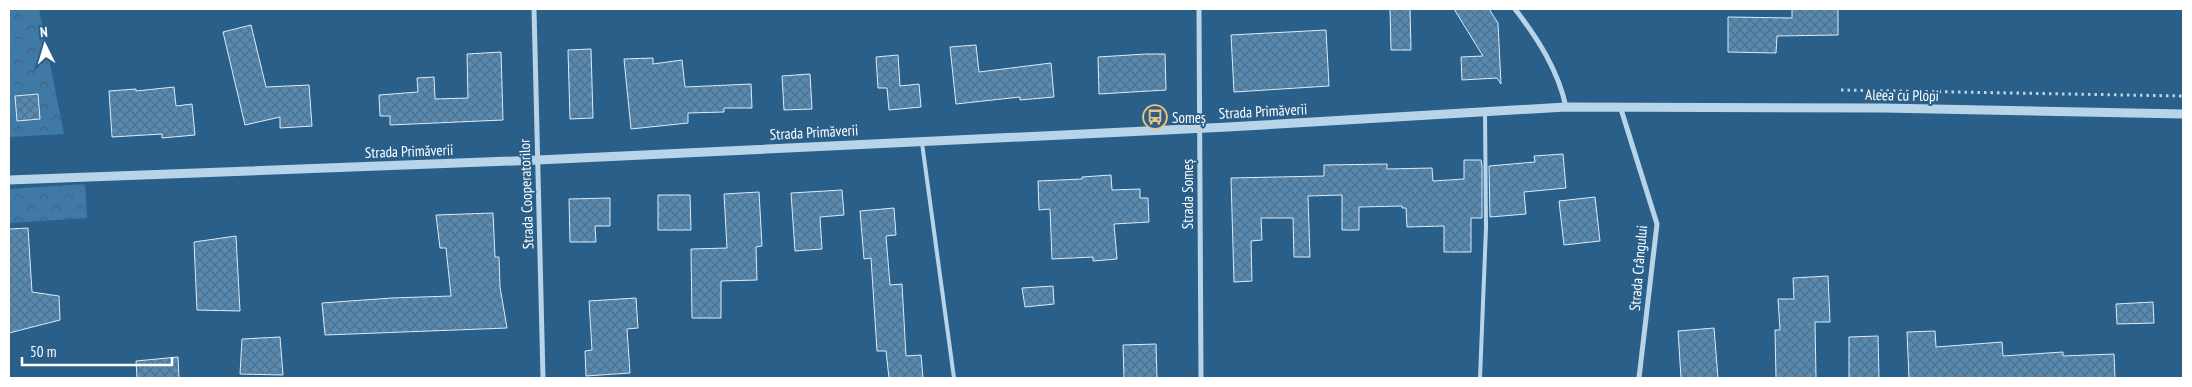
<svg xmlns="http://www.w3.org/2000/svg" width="2192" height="387" font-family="'PT Sans Narrow',sans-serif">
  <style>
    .forest { fill: url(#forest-crowns) }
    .building { fill: url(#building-cross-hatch); stroke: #dcebf7 }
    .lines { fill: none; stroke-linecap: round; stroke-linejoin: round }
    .path { stroke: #b8d4e9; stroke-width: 3; stroke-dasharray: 2.5 4; stroke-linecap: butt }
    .service { stroke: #b8d4e9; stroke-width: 4 }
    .minor { stroke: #b8d4e9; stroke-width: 5 }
    .tertiary { stroke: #b8d4e9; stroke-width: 9 }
    .labels { text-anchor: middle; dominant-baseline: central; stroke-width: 4; stroke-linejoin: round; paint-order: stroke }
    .street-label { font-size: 15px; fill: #fff; stroke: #2a5f8a }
    .poi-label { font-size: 15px; fill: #fff; stroke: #2a5f8a; text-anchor: start }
  </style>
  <defs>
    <pattern id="forest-crowns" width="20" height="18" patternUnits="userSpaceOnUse" patternTransform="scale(1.25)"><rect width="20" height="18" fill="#3f79a6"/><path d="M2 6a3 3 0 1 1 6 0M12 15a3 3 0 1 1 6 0" fill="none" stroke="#466279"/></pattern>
    <pattern id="building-cross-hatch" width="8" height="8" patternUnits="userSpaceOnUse" patternTransform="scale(1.25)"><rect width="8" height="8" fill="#568ab2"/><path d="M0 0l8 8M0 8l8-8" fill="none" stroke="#527189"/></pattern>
  </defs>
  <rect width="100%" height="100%" fill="#2a5f8a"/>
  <!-- forest -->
  <g class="forest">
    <path d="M 9,9 L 39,9 L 64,134 L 9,137 Z"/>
    <path d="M 85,184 L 87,218 L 9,223 L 9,189 Z"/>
  </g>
  <!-- building -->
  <g class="building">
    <path d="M 1390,9 L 1410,9 L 1411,50 L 1391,50 Z"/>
    <path d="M 1454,9 L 1489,9 L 1498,23 L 1501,84 L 1497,78 L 1462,80 L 1461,57 L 1483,56 Z"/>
    <path d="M 1792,9 L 1838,9 L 1838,35 L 1777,36 L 1776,53 L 1728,52 L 1728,17 L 1792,18 Z"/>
    <path d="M 251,25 L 266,87 L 309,85 L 312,126 L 280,128 L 280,117 L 245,125 L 223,32 Z"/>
    <path d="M 1326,30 L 1329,86 L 1234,92 L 1231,35 Z"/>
    <path d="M 976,45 L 979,72 L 1051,63 L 1054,97 L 1020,100 L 1020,97 L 956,104 L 950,47 Z"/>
    <path d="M 591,49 L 593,118 L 570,119 L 568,50 Z"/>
    <path d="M 501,52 L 503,120 L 390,125 L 390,116 L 380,116 L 379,95 L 418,92 L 417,78 L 434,77 L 435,99 L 468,98 L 467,54 Z"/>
    <path d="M 1146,54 L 1165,54 L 1166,90 L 1099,94 L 1098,57 Z"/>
    <path d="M 898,55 L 900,86 L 919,84 L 921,107 L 889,110 L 887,88 L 878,88 L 876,57 Z"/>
    <path d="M 653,58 L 653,64 L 682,60 L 685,87 L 751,84 L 752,108 L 724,108 L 724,112 L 688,113 L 688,123 L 631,129 L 624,59 Z"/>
    <path d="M 810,74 L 812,109 L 784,110 L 782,76 Z"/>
    <path d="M 174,87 L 176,106 L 192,104 L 195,135 L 162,138 L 162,134 L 112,137 L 109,91 L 136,89 L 136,91 Z"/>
    <path d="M 38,94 L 40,119 L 17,121 L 15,96 Z"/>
    <path d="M 1563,154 L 1566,188 L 1524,192 L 1526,214 L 1490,217 L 1489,166 L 1535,162 L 1534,156 Z"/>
    <path d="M 1464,160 L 1481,160 L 1482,166 L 1482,218 L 1471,218 L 1471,252 L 1444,252 L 1444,226 L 1407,227 L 1406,208 L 1402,208 L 1402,206 L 1359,207 L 1359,230 L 1342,230 L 1342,195 L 1308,196 L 1310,257 L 1294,257 L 1293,218 L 1261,218 L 1262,240 L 1251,241 L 1252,281 L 1234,282 L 1231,178 L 1324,176 L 1324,165 L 1387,164 L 1387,169 L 1432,168 L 1433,181 L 1464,179 Z"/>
    <path d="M 1111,175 L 1112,190 L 1140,189 L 1140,198 L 1148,198 L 1149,222 L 1114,224 L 1117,259 L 1093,261 L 1093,257 L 1052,259 L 1050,209 L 1039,210 L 1038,181 L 1082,179 L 1082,177 Z"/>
    <path d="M 842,190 L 844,215 L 820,217 L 822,249 L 795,251 L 791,193 Z"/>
    <path d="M 759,192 L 762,246 L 756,247 L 757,280 L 721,281 L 721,318 L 692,318 L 691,249 L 727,248 L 724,194 Z"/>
    <path d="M 658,195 L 690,195 L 691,230 L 658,230 Z"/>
    <path d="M 1595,197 L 1600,241 L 1564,245 L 1559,201 Z"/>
    <path d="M 610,198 L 610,226 L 595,226 L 596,242 L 570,242 L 569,199 Z"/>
    <path d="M 894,208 L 896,235 L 886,236 L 890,285 L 902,284 L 906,356 L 921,355 L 923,378 L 889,378 L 886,351 L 877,351 L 871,258 L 864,259 L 860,211 Z"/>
    <path d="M 493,213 L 495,257 L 499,257 L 500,287 L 507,328 L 325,335 L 322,303 L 392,298 L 451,296 L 446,248 L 440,248 L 436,215 Z"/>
    <path d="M 28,228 L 32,292 L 59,296 L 60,320 L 9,333 L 9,229 Z"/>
    <path d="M 236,236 L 240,311 L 197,310 L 194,242 Z"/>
    <path d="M 1828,276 L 1830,322 L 1815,322 L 1816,378 L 1776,378 L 1775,330 L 1780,330 L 1778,299 L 1794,299 L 1793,278 Z"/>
    <path d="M 1053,286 L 1054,304 L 1025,307 L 1022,288 Z"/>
    <path d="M 636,298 L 638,328 L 627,329 L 630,373 L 586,376 L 585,351 L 592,350 L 589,301 Z"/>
    <path d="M 2153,302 L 2154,323 L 2117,324 L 2116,304 Z"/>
    <path d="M 1714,328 L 1718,378 L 1681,378 L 1678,331 Z"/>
    <path d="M 1935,331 L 1936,347 L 2002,342 L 2003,356 L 2063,352 L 2063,356 L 2114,354 L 2115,378 L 1909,378 L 1907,332 Z"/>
    <path d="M 1878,336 L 1879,378 L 1849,378 L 1849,337 Z"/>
    <path d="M 280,337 L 283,375 L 240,374 L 242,339 Z"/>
    <path d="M 1156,344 L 1157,378 L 1124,378 L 1123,345 Z"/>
    <path d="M 178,357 L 179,378 L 137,378 L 136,361 Z"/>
  </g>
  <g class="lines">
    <!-- path -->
    <path class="path" d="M 1841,90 L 2183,96"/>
    <!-- service -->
    <g class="service">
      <path d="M 922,143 L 954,378"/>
      <path d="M 1480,378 L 1486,228 L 1485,112"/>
    </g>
    <!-- minor -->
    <g class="minor">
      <path d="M 534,9 L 543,378"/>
      <path d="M 1199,9 L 1201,378"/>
      <path d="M 1515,9 C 1538,39 1558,70 1566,107"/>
      <path d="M 1620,106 L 1657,224 L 1639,378"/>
    </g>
    <!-- tertiary -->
    <path class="tertiary" d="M 9,180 L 538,160 L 1228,127 L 1566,107 L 1883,108 L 2183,114"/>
  </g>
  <!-- icons -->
  <defs>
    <g id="bus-ring" transform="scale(1.25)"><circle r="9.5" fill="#2a5f8a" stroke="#f0c27f" stroke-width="1.5"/><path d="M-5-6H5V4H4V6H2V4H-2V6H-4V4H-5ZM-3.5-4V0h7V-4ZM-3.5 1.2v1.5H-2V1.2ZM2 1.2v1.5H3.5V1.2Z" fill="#f0c27f"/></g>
  </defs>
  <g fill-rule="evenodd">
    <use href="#bus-ring" x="1155" y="117"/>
  </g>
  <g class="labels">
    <!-- street labels -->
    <g class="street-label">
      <text transform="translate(1902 95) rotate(1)">Aleea cu Plopi</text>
      <text transform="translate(1263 111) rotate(-3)">Strada Primăverii</text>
      <text transform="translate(814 132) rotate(-3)">Strada Primăverii</text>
      <text transform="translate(409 151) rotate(-2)">Strada Primăverii</text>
      <text transform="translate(526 194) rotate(-92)">Strada Cooperatorilor</text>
      <text transform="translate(1187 194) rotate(-90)">Strada Someș</text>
      <text transform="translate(1638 268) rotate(-85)">Strada Crângului</text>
    </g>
    <!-- poi labels -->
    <g class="poi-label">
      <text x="1172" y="117">Someș</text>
    </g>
  </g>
  <!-- border -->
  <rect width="2192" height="387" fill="none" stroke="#ffffff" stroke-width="20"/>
  <!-- north arrow -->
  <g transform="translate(45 45) rotate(355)" stroke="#2a5f8a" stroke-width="4" paint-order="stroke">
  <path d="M0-4L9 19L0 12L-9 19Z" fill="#ffffff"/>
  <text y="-8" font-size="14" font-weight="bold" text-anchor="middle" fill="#ffffff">N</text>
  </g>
  <!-- scale -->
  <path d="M22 357v8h150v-8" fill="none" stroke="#ffffff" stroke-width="2.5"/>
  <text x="30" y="357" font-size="15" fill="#ffffff" stroke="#2a5f8a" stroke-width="4" paint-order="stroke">50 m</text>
</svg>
